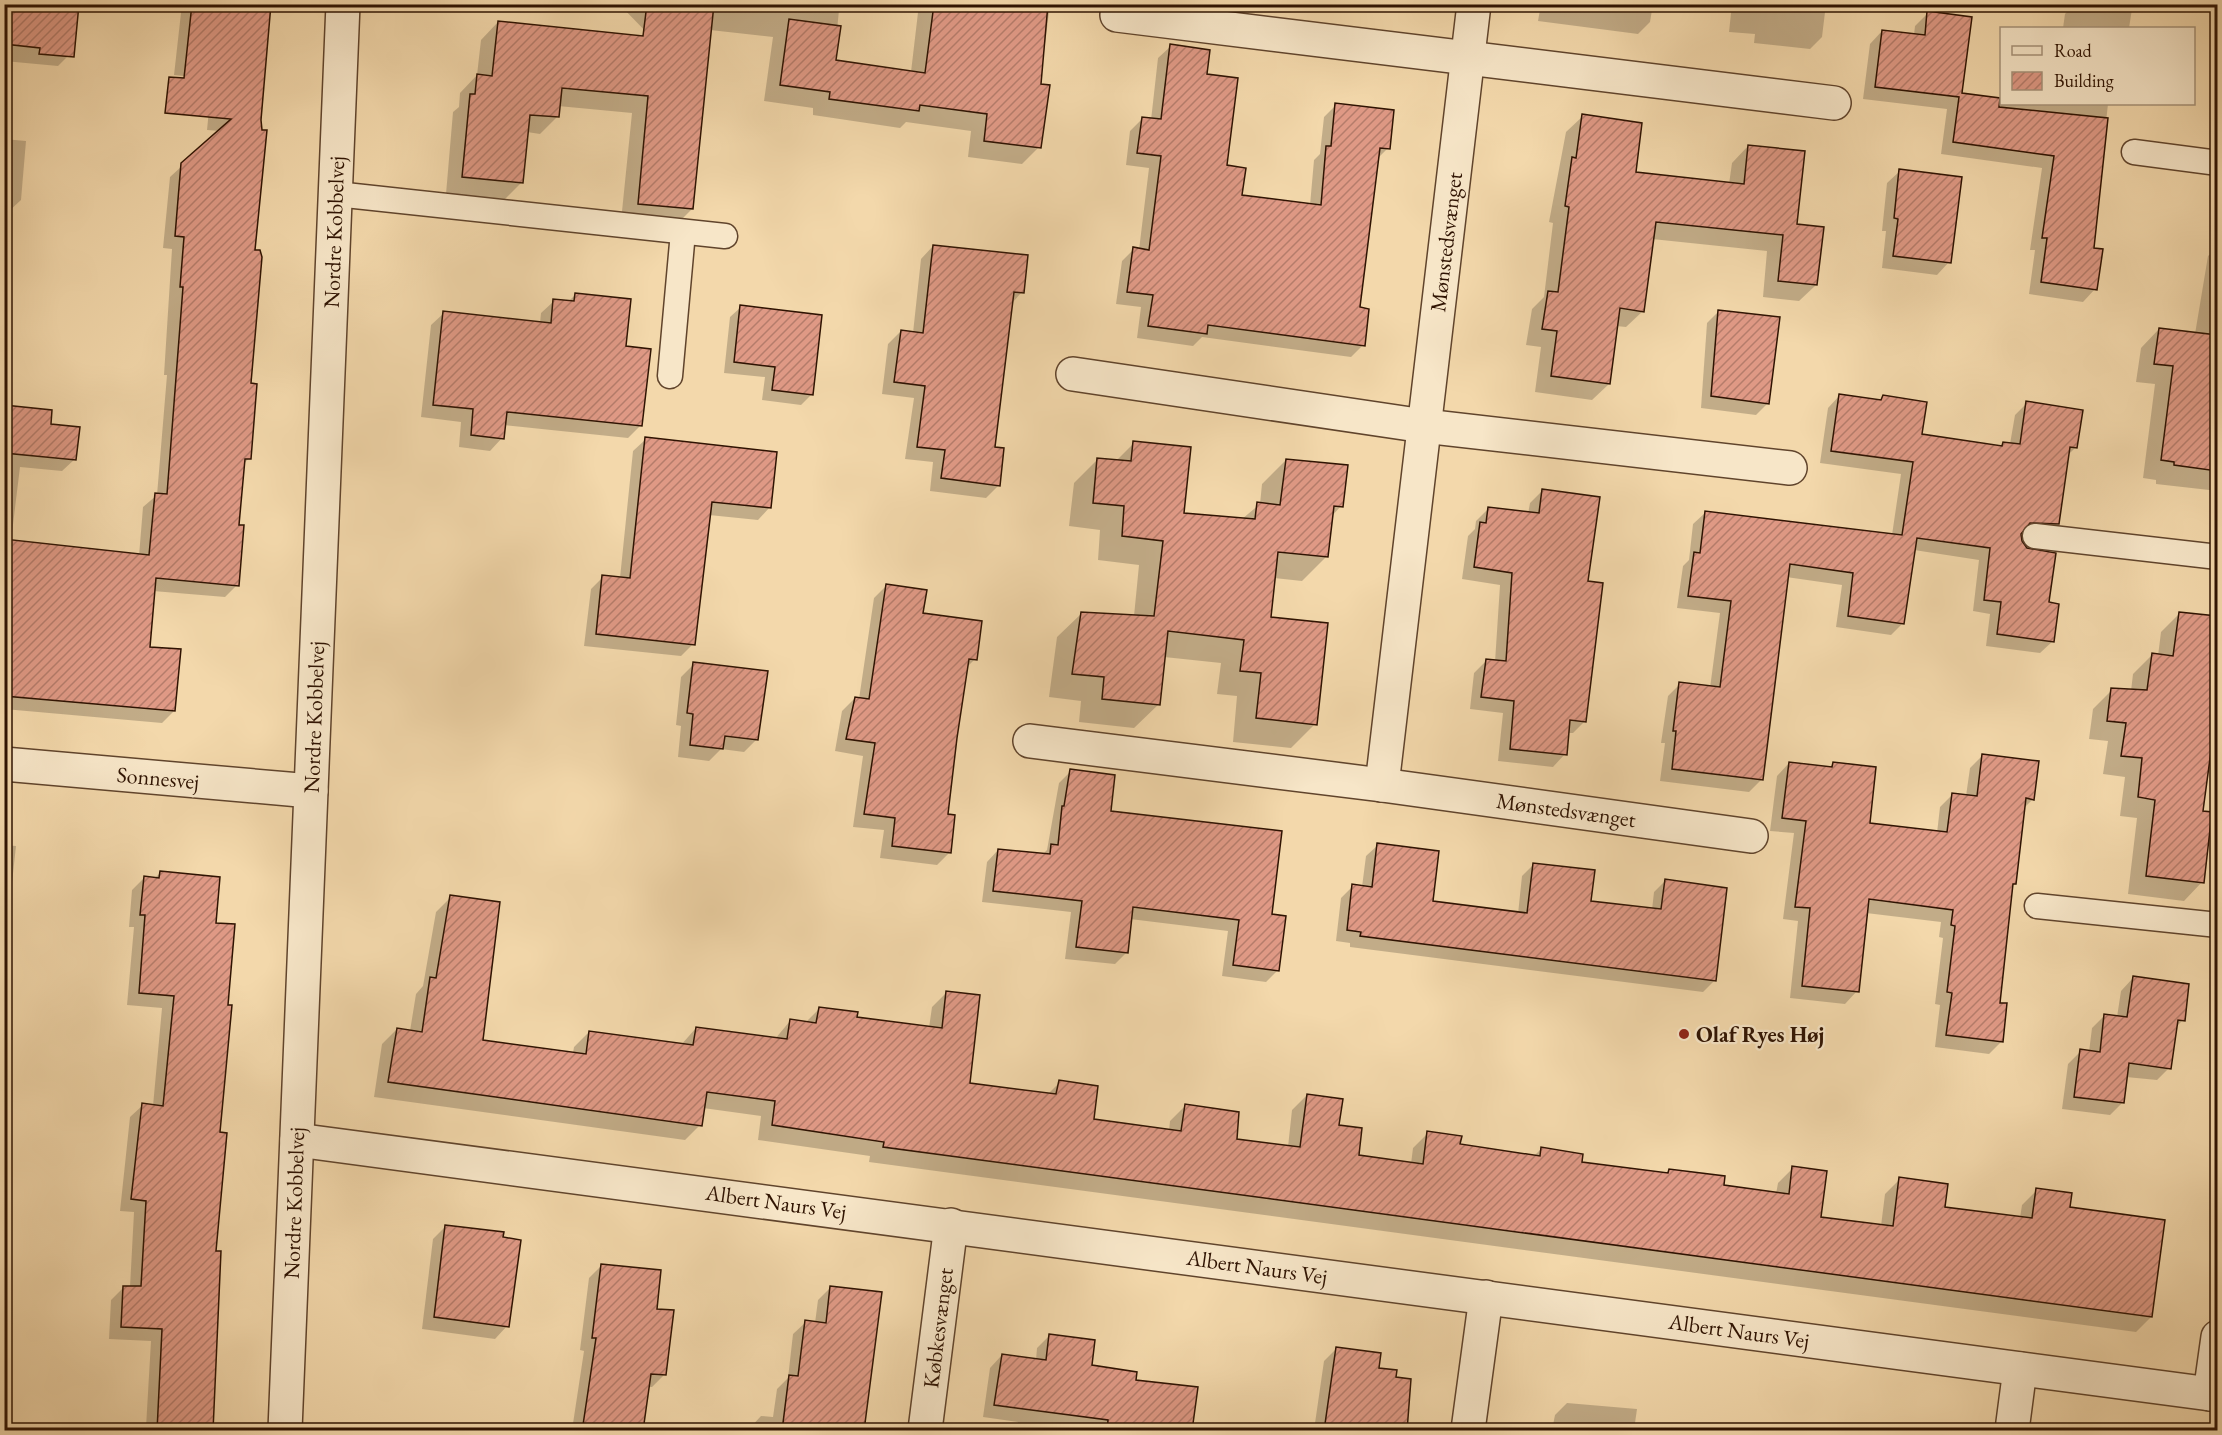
<svg xmlns="http://www.w3.org/2000/svg" width="2222" height="1435" font-family="'EB Garamond',serif">
  <style>
    .shadow { fill: #0003 }
    .building { fill: url(#building-hatch); stroke: #2f1302; stroke-width: 1.5 }
    .lines { fill: none; stroke-linecap: round; stroke-linejoin: round }
    .service-casing { stroke: #60442c; stroke-width: 27 }
    .minor-casing { stroke: #60442c; stroke-width: 36 }
    .service { stroke: #f7e6c8; stroke-width: 24 }
    .minor { stroke: #f7e6c8; stroke-width: 33 }
    .poi-dot { fill: #8f2418; stroke: #f7e6c8; stroke-width: 2 }
    .labels { text-anchor: middle; dominant-baseline: central; stroke-width: 4.5; stroke-linejoin: round; paint-order: stroke }
    .street-label { font-size: 22px; fill: #2f1302; stroke: #f7e6c8 }
    .poi-label { font-size: 22px; font-weight: bold; fill: #2f1302; stroke: #f7e6c8; text-anchor: start }
  </style>
  <defs>
    <pattern id="building-hatch" width="6" height="6" patternUnits="userSpaceOnUse" patternTransform="scale(1.5)"><rect width="6" height="6" fill="#df9985"/><path d="M-1 1l2-2M0 6l6-6M5 7l2-2" fill="none" stroke="#b57c6b"/></pattern>
  </defs>
  <rect width="100%" height="100%" fill="#f3d8ab"/>
  <filter id="stains"><feTurbulence type="fractalNoise" baseFrequency=".00333" numOctaves="4"/><feColorMatrix values="0 0 0 0 .2 0 0 0 0 .09 0 0 0 0 .02 0 0 0 .5 -.17"/></filter>
  <radialGradient id="worn" r=".72"><stop offset=".6" stop-color="#630" stop-opacity="0"/><stop offset="1" stop-color="#630" stop-opacity=".3"/></radialGradient>
  <!-- shadow -->
  <g class="shadow">
    <path d="M 4,4 L 73,51 L 58,66 L 4,61 Z"/>
    <path d="M 182,4 L 270,4 L 260,120 L 253,251 L 249,458 L 243,465 L 238,526 L 237,585 L 225,597 L 153,591 L 148,648 L 174,711 L 162,723 L 4,709 L 4,407 L 49,425 L 75,459 L 62,471 L 20,467 L 11,541 L 139,556 L 143,507 L 157,495 L 167,375 L 164,375 L 172,249 L 163,248 L 170,177 L 220,131 L 207,130 L 212,79 L 174,75 Z"/>
    <path d="M 619,4 L 827,4 L 826,8 L 839,10 L 834,61 L 911,72 L 919,4 L 1050,4 L 1040,85 L 1039,147 L 1022,164 L 968,157 L 971,131 L 906,122 L 900,128 L 813,115 L 813,108 L 764,101 L 773,37 L 710,30 L 692,209 L 675,226 L 621,221 L 632,113 L 558,106 L 557,117 L 540,134 L 527,132 L 522,182 L 505,199 L 446,194 L 453,112 L 459,107 L 460,93 L 477,75 L 481,40 L 498,22 L 652,38 Z"/>
    <path d="M 1541,4 L 1653,4 L 1650,22 L 1638,34 L 1538,21 Z"/>
    <path d="M 1732,4 L 1826,4 L 1822,37 L 1810,49 L 1754,43 L 1755,34 L 1729,32 Z"/>
    <path d="M 2074,4 L 2132,9 L 2129,28 L 2063,28 L 2065,14 Z"/>
    <path d="M 1928,13 L 1960,94 L 2002,99 L 2002,104 L 2108,104 L 2092,249 L 2095,289 L 2083,302 L 2029,294 L 2035,250 L 2030,250 L 2042,168 L 1941,154 L 1947,109 L 1863,99 L 1870,44 L 1882,31 L 1914,35 L 1915,26 Z"/>
    <path d="M 2218,28 L 2218,81 L 2210,80 Z"/>
    <path d="M 1171,46 L 1206,75 L 1226,166 L 1241,196 L 1310,205 L 1314,160 L 1320,154 L 1324,117 L 1336,105 L 1388,148 L 1377,159 L 1359,309 L 1363,345 L 1351,357 L 1202,337 L 1193,346 L 1137,338 L 1141,307 L 1116,304 L 1122,261 L 1134,249 L 1139,250 L 1149,168 L 1126,165 L 1130,131 L 1142,119 L 1151,120 L 1158,58 Z"/>
    <path d="M 1583,116 L 1634,174 L 1729,184 L 1732,163 L 1748,146 L 1795,225 L 1816,285 L 1799,301 L 1763,297 L 1767,251 L 1652,239 L 1643,311 L 1626,327 L 1616,326 L 1609,384 L 1592,400 L 1535,392 L 1541,347 L 1526,345 L 1532,309 L 1544,297 L 1553,223 L 1549,222 L 1566,132 Z"/>
    <path d="M 4,139 L 26,141 L 21,200 L 8,212 L 4,212 Z"/>
    <path d="M 1900,171 L 1949,262 L 1937,275 L 1882,268 L 1886,231 L 1882,231 L 1887,183 Z"/>
    <path d="M 933,246 L 1022,292 L 1012,303 L 994,448 L 998,486 L 986,498 L 930,491 L 933,462 L 905,459 L 914,398 L 882,394 L 888,344 L 901,331 L 913,333 L 921,259 Z"/>
    <path d="M 2218,247 L 2218,491 L 2156,484 L 2156,480 L 2143,478 L 2155,384 L 2136,382 L 2141,348 L 2159,329 L 2195,334 L 2208,256 Z"/>
    <path d="M 576,294 L 624,347 L 640,426 L 628,438 L 504,425 L 502,438 L 490,451 L 459,447 L 461,422 L 421,417 L 431,325 L 444,313 L 540,323 L 541,313 L 554,301 L 568,302 Z"/>
    <path d="M 741,307 L 812,394 L 801,405 L 762,400 L 765,377 L 724,373 L 730,317 Z"/>
    <path d="M 1719,311 L 1768,403 L 1756,415 L 1701,408 L 1707,323 Z"/>
    <path d="M 1840,395 L 1879,401 L 1883,397 L 1920,436 L 2000,447 L 2003,443 L 2010,444 L 2015,415 L 2027,403 L 2076,447 L 2068,455 L 2057,524 L 2045,536 L 2020,534 L 2047,604 L 2053,641 L 2040,653 L 1986,646 L 1990,614 L 1973,611 L 1979,560 L 1914,550 L 1903,623 L 1891,635 L 1836,627 L 1842,585 L 1786,577 L 1762,779 L 1749,792 L 1660,781 L 1665,743 L 1661,743 L 1668,696 L 1680,684 L 1710,688 L 1720,613 L 1677,608 L 1683,566 L 1689,560 L 1693,524 L 1706,512 L 1892,535 L 1901,474 L 1820,463 L 1828,408 Z"/>
    <path d="M 646,439 L 770,507 L 758,520 L 709,515 L 693,644 L 681,656 L 584,646 L 591,589 L 603,577 L 620,578 L 633,451 Z"/>
    <path d="M 1134,443 L 1183,514 L 1242,519 L 1260,504 L 1262,484 L 1286,460 L 1341,506 L 1331,517 L 1326,557 L 1302,581 L 1274,578 L 1270,618 L 1315,724 L 1291,748 L 1233,742 L 1237,696 L 1217,694 L 1221,663 L 1164,657 L 1159,704 L 1134,728 L 1079,722 L 1081,701 L 1049,697 L 1057,637 L 1082,613 L 1134,616 L 1139,565 L 1098,560 L 1100,530 L 1069,526 L 1074,483 L 1098,459 L 1116,461 Z"/>
    <path d="M 1542,491 L 1586,582 L 1585,721 L 1573,733 L 1567,733 L 1565,754 L 1553,767 L 1498,761 L 1503,713 L 1470,709 L 1474,673 L 1486,661 L 1495,662 L 1500,585 L 1462,579 L 1468,536 L 1475,529 L 1476,521 L 1489,508 L 1528,514 L 1530,503 Z"/>
    <path d="M 887,585 L 975,659 L 966,668 L 946,815 L 949,853 L 937,865 L 880,858 L 884,830 L 853,827 L 863,756 L 835,751 L 842,711 L 855,698 L 859,699 L 874,598 Z"/>
    <path d="M 2180,613 L 2218,618 L 2218,713 L 2213,718 L 2201,812 L 2202,882 L 2184,901 L 2128,894 L 2137,818 L 2120,816 L 2125,777 L 2103,774 L 2108,741 L 2089,739 L 2093,709 L 2112,690 L 2131,691 L 2133,674 L 2152,655 L 2158,656 L 2161,632 Z"/>
    <path d="M 694,664 L 757,739 L 744,752 L 721,749 L 709,761 L 678,757 L 681,726 L 676,725 L 681,677 Z"/>
    <path d="M 1982,756 L 2033,799 L 2023,809 L 2014,884 L 2011,887 L 1998,1004 L 2001,1042 L 1989,1054 L 1935,1047 L 1940,1005 L 1935,1004 L 1943,938 L 1939,937 L 1941,922 L 1866,913 L 1857,991 L 1845,1004 L 1790,998 L 1798,921 L 1783,919 L 1794,833 L 1770,831 L 1777,776 L 1789,763 L 1829,768 L 1833,764 L 1868,825 L 1937,833 L 1940,807 L 1953,794 L 1966,796 L 1970,768 Z"/>
    <path d="M 1071,771 L 1109,813 L 1271,916 L 1277,971 L 1266,982 L 1222,976 L 1228,931 L 1130,919 L 1127,952 L 1115,964 L 1065,959 L 1071,912 L 982,902 L 987,862 L 998,850 L 1042,855 L 1047,850 L 1059,783 Z"/>
    <path d="M 4,845 L 16,846 L 4,956 Z"/>
    <path d="M 1378,845 L 1431,903 L 1518,914 L 1522,876 L 1533,865 L 1589,902 L 1652,910 L 1654,892 L 1665,881 L 1715,980 L 1703,992 L 1350,947 L 1350,943 L 1336,941 L 1341,898 L 1353,886 L 1362,887 L 1366,856 Z"/>
    <path d="M 160,873 L 215,924 L 218,1134 L 212,1430 L 133,1430 L 137,1427 L 146,1427 L 151,1341 L 109,1339 L 111,1300 L 124,1287 L 130,1287 L 134,1212 L 120,1211 L 130,1117 L 143,1105 L 153,1106 L 162,1008 L 127,1005 L 134,927 L 129,927 L 132,890 L 144,878 L 154,879 Z"/>
    <path d="M 451,897 L 481,1041 L 573,1053 L 574,1047 L 589,1032 L 681,1045 L 696,1028 L 775,1039 L 790,1021 L 805,1023 L 820,1008 L 856,1018 L 929,1028 L 932,1007 L 947,992 L 969,1084 L 1048,1094 L 1060,1082 L 1092,1120 L 1169,1131 L 1170,1121 L 1185,1106 L 1235,1140 L 1288,1147 L 1292,1110 L 1307,1095 L 1337,1126 L 1357,1157 L 1411,1164 L 1413,1148 L 1428,1133 L 1458,1146 L 1533,1157 L 1541,1149 L 1581,1163 L 1665,1174 L 1669,1170 L 1722,1186 L 1776,1194 L 1778,1183 L 1793,1168 L 1819,1218 L 1881,1226 L 1885,1194 L 1900,1179 L 1944,1208 L 2020,1218 L 2022,1205 L 2037,1190 L 2068,1209 L 2151,1317 L 2136,1332 L 869,1162 L 870,1156 L 758,1140 L 761,1116 L 703,1108 L 700,1125 L 685,1140 L 374,1097 L 382,1044 L 397,1029 L 410,1031 L 416,994 L 423,986 L 436,912 Z"/>
    <path d="M 2133,978 L 2183,1020 L 2175,1028 L 2169,1068 L 2157,1080 L 2126,1077 L 2122,1103 L 2110,1115 L 2062,1109 L 2068,1064 L 2081,1051 L 2089,1052 L 2092,1028 L 2105,1015 L 2117,1017 L 2121,991 Z"/>
    <path d="M 446,1226 L 507,1326 L 495,1339 L 422,1329 L 433,1239 Z"/>
    <path d="M 602,1265 L 655,1310 L 664,1375 L 652,1387 L 647,1387 L 641,1430 L 572,1430 L 584,1351 L 580,1350 L 589,1278 Z"/>
    <path d="M 831,1287 L 862,1430 L 748,1430 L 761,1416 L 773,1417 L 777,1389 L 788,1378 L 793,1334 L 806,1322 L 815,1323 L 818,1300 Z"/>
    <path d="M 1050,1335 L 1090,1366 L 1134,1381 L 1191,1430 L 1017,1430 L 1018,1422 L 983,1417 L 990,1368 L 1002,1355 L 1036,1360 L 1037,1348 Z"/>
    <path d="M 1336,1349 L 1395,1378 L 1410,1380 L 1405,1430 L 1314,1430 L 1324,1361 Z"/>
    <path d="M 1567,1403 L 1637,1409 L 1634,1430 L 1552,1430 L 1555,1415 Z"/>
  </g>
  <!-- building -->
  <g class="building">
    <path d="M 4,4 L 79,4 L 74,57 L 39,54 L 40,48 L 4,44 Z"/>
    <path d="M 192,4 L 271,4 L 261,120 L 262,130 L 267,130 L 255,250 L 260,250 L 262,257 L 251,383 L 257,384 L 251,459 L 245,459 L 239,525 L 244,525 L 239,586 L 156,578 L 150,647 L 181,649 L 175,711 L 4,696 L 4,539 L 149,555 L 155,493 L 167,494 L 183,287 L 180,287 L 184,237 L 175,236 L 181,163 L 231,119 L 165,113 L 169,77 L 184,78 Z"/>
    <path d="M 647,4 L 714,4 L 693,209 L 638,204 L 648,96 L 562,88 L 559,117 L 530,115 L 523,183 L 462,177 L 470,94 L 475,94 L 477,74 L 492,76 L 498,21 L 643,36 Z"/>
    <path d="M 934,4 L 1048,4 L 1041,84 L 1050,85 L 1041,148 L 984,141 L 987,114 L 920,105 L 919,111 L 829,99 L 830,92 L 780,85 L 789,19 L 841,26 L 836,60 L 925,73 Z"/>
    <path d="M 1927,11 L 1972,17 L 1962,93 L 2000,98 L 1999,107 L 2108,118 L 2094,248 L 2103,249 L 2097,290 L 2041,282 L 2047,238 L 2042,238 L 2054,156 L 1953,142 L 1959,97 L 1875,87 L 1882,30 L 1925,35 Z"/>
    <path d="M 1170,44 L 1210,50 L 1207,74 L 1238,78 L 1227,165 L 1246,168 L 1242,195 L 1321,205 L 1326,146 L 1331,146 L 1335,103 L 1394,110 L 1390,149 L 1380,148 L 1360,307 L 1369,309 L 1365,346 L 1208,325 L 1207,334 L 1148,326 L 1153,295 L 1127,292 L 1133,247 L 1149,250 L 1161,156 L 1137,153 L 1142,117 L 1161,119 Z"/>
    <path d="M 1582,114 L 1642,123 L 1636,172 L 1744,184 L 1748,145 L 1805,151 L 1797,224 L 1824,227 L 1817,285 L 1778,281 L 1783,235 L 1656,222 L 1644,312 L 1620,308 L 1610,384 L 1551,376 L 1557,331 L 1542,329 L 1548,291 L 1558,292 L 1569,207 L 1565,206 L 1572,157 L 1576,158 Z"/>
    <path d="M 1899,169 L 1962,177 L 1951,263 L 1893,256 L 1898,219 L 1894,218 Z"/>
    <path d="M 933,245 L 1028,255 L 1024,293 L 1014,292 L 995,447 L 1004,448 L 1000,486 L 941,478 L 945,450 L 917,447 L 925,386 L 894,382 L 901,330 L 923,333 Z"/>
    <path d="M 575,293 L 631,299 L 626,346 L 651,349 L 642,426 L 507,412 L 504,439 L 471,435 L 473,409 L 433,405 L 443,311 L 551,323 L 553,299 L 574,301 Z"/>
    <path d="M 740,305 L 822,315 L 813,395 L 772,390 L 775,367 L 734,362 Z"/>
    <path d="M 1718,310 L 1780,317 L 1769,404 L 1711,396 Z"/>
    <path d="M 2159,328 L 2217,335 L 2217,471 L 2174,465 L 2174,462 L 2161,460 L 2173,366 L 2154,364 Z"/>
    <path d="M 1839,394 L 1881,400 L 1883,395 L 1927,402 L 1922,434 L 2002,446 L 2003,442 L 2020,444 L 2026,401 L 2083,410 L 2077,448 L 2070,447 L 2059,524 L 2030,523 L 2021,534 L 2022,541 L 2027,548 L 2056,553 L 2049,602 L 2059,604 L 2054,642 L 1997,634 L 2001,602 L 1984,600 L 1990,548 L 1917,538 L 1904,624 L 1848,616 L 1853,573 L 1790,564 L 1763,780 L 1672,769 L 1676,731 L 1673,731 L 1679,682 L 1720,687 L 1731,601 L 1688,596 L 1694,552 L 1700,553 L 1705,511 L 1902,535 L 1913,462 L 1831,451 Z"/>
    <path d="M 4,405 L 52,410 L 51,424 L 80,427 L 76,460 L 4,453 Z"/>
    <path d="M 645,437 L 777,452 L 771,508 L 712,502 L 695,645 L 596,634 L 602,575 L 630,578 Z"/>
    <path d="M 1133,441 L 1191,447 L 1184,513 L 1255,519 L 1257,502 L 1280,505 L 1286,459 L 1348,465 L 1343,507 L 1334,506 L 1328,557 L 1278,552 L 1271,617 L 1328,623 L 1317,725 L 1256,718 L 1261,673 L 1240,671 L 1244,640 L 1168,631 L 1160,705 L 1102,699 L 1104,677 L 1072,674 L 1081,612 L 1154,616 L 1163,541 L 1122,536 L 1124,506 L 1093,503 L 1097,458 L 1131,461 Z"/>
    <path d="M 1542,489 L 1600,497 L 1588,581 L 1603,583 L 1586,722 L 1570,720 L 1567,755 L 1510,749 L 1514,701 L 1481,697 L 1486,659 L 1506,661 L 1512,573 L 1474,567 L 1480,522 L 1486,523 L 1488,507 L 1539,513 Z"/>
    <path d="M 886,584 L 927,590 L 923,613 L 982,621 L 977,660 L 969,659 L 957,738 L 948,814 L 955,815 L 951,853 L 892,846 L 895,818 L 864,814 L 875,743 L 846,739 L 855,697 L 869,699 Z"/>
    <path d="M 2179,612 L 2217,616 L 2217,706 L 2203,811 L 2212,812 L 2204,883 L 2146,876 L 2155,800 L 2138,797 L 2142,758 L 2121,756 L 2126,723 L 2107,721 L 2111,688 L 2147,690 L 2152,653 L 2173,656 Z"/>
    <path d="M 693,662 L 768,671 L 758,740 L 725,736 L 723,749 L 690,745 L 693,714 L 687,713 Z"/>
    <path d="M 1982,754 L 2039,761 L 2034,800 L 2026,798 L 2016,884 L 2013,884 L 2000,1003 L 2007,1003 L 2003,1042 L 1946,1035 L 1952,993 L 1947,992 L 1955,926 L 1951,925 L 1953,910 L 1869,899 L 1859,992 L 1802,986 L 1810,908 L 1795,907 L 1806,821 L 1782,818 L 1789,762 L 1832,767 L 1833,762 L 1876,767 L 1870,823 L 1947,832 L 1952,793 L 1977,796 Z"/>
    <path d="M 1070,769 L 1115,775 L 1111,811 L 1282,831 L 1272,914 L 1286,916 L 1279,971 L 1233,965 L 1239,920 L 1133,907 L 1128,953 L 1076,947 L 1082,901 L 993,891 L 998,849 L 1050,854 L 1051,844 L 1058,845 L 1062,806 L 1064,806 Z"/>
    <path d="M 1377,843 L 1439,851 L 1433,901 L 1527,913 L 1533,863 L 1595,870 L 1591,901 L 1661,909 L 1665,879 L 1727,888 L 1716,981 L 1360,936 L 1361,932 L 1347,930 L 1352,884 L 1372,887 Z"/>
    <path d="M 160,871 L 220,877 L 216,923 L 235,924 L 228,1005 L 232,1005 L 220,1132 L 227,1133 L 216,1251 L 221,1251 L 213,1431 L 157,1431 L 162,1329 L 121,1327 L 123,1286 L 141,1286 L 146,1201 L 131,1199 L 142,1103 L 163,1106 L 174,996 L 139,993 L 145,915 L 140,915 L 144,876 L 159,878 Z"/>
    <path d="M 450,895 L 500,902 L 483,1040 L 586,1054 L 589,1031 L 693,1045 L 696,1027 L 787,1039 L 790,1019 L 816,1023 L 819,1007 L 858,1012 L 857,1017 L 942,1028 L 946,991 L 980,995 L 970,1083 L 1056,1094 L 1059,1080 L 1098,1086 L 1094,1119 L 1181,1131 L 1185,1104 L 1239,1112 L 1237,1139 L 1300,1147 L 1307,1094 L 1343,1099 L 1339,1125 L 1362,1128 L 1359,1155 L 1423,1164 L 1427,1131 L 1462,1136 L 1460,1144 L 1540,1156 L 1541,1147 L 1583,1154 L 1582,1162 L 1668,1173 L 1669,1169 L 1725,1176 L 1724,1185 L 1789,1194 L 1792,1166 L 1827,1171 L 1821,1217 L 1893,1226 L 1899,1177 L 1948,1184 L 1945,1207 L 2032,1218 L 2036,1188 L 2072,1193 L 2070,1207 L 2165,1220 L 2152,1317 L 883,1147 L 884,1142 L 772,1125 L 775,1101 L 707,1092 L 702,1126 L 388,1082 L 397,1028 L 422,1032 L 430,977 L 436,978 Z"/>
    <path d="M 2133,976 L 2189,984 L 2185,1021 L 2178,1020 L 2171,1069 L 2129,1063 L 2124,1103 L 2074,1097 L 2080,1049 L 2100,1052 L 2104,1014 L 2127,1017 Z"/>
    <path d="M 445,1225 L 504,1232 L 503,1237 L 521,1240 L 509,1327 L 434,1317 Z"/>
    <path d="M 601,1264 L 661,1270 L 657,1309 L 674,1310 L 666,1375 L 651,1374 L 643,1431 L 583,1425 L 596,1338 L 592,1338 Z"/>
    <path d="M 830,1286 L 882,1292 L 864,1431 L 782,1431 L 789,1375 L 798,1376 L 805,1320 L 826,1323 Z"/>
    <path d="M 1049,1334 L 1095,1340 L 1092,1365 L 1137,1372 L 1136,1380 L 1198,1387 L 1192,1431 L 1107,1431 L 1108,1420 L 994,1405 L 1002,1354 L 1046,1360 Z"/>
    <path d="M 1336,1347 L 1381,1353 L 1379,1368 L 1397,1370 L 1396,1377 L 1411,1379 L 1407,1431 L 1324,1431 Z"/>
  </g>
  <g class="lines">
    <!-- service casing -->
    <g class="service-casing">
      <g id="service">
        <path d="M 2134,152 L 2218,163"/>
        <path d="M 336,194 L 725,236"/>
        <path d="M 670,376 L 683,232"/>
        <path d="M 2035,536 L 2218,557"/>
        <path d="M 2037,906 L 2218,925"/>
      </g>
    </g>
    <!-- minor casing -->
    <g class="minor-casing">
      <g id="minor">
        <path d="M 1117,15 L 1834,103"/>
        <path d="M 1073,374 L 1424,426 L 1790,468"/>
        <path d="M 1030,741 L 1382,785 L 1751,836"/>
        <path d="M 4,764 L 311,791"/>
        <path d="M 1382,785 L 1474,4"/>
        <path d="M 297,1140 L 2218,1395"/>
        <path d="M 2210,1394 L 2218,1337"/>
        <path d="M 285,1430 L 343,4"/>
        <path d="M 925,1430 L 951,1225"/>
        <path d="M 1468,1430 L 1486,1297"/>
        <path d="M 2012,1430 L 2020,1369"/>
      </g>
    </g>
    <!-- service -->
    <use href="#service" class="service"/>
    <!-- minor -->
    <use href="#minor" class="minor"/>
  </g>
  <!-- markers -->
  <circle class="poi-dot" cx="1684" cy="1034" r="6"/>
  <g class="labels">
    <!-- street labels -->
    <g class="street-label">
      <text transform="translate(334 232) rotate(-88)">Nordre Kobbelvej</text>
      <text transform="translate(1446 242) rotate(-83)">Mønstedsvænget</text>
      <text transform="translate(314 717) rotate(-88)">Nordre Kobbelvej</text>
      <text transform="translate(158 778) rotate(5)">Sonnesvej</text>
      <text transform="translate(1566 810) rotate(8)">Mønstedsvænget</text>
      <text transform="translate(776 1202) rotate(8)">Albert Naurs Vej</text>
      <text transform="translate(294 1203) rotate(-88)">Nordre Kobbelvej</text>
      <text transform="translate(1257 1267) rotate(8)">Albert Naurs Vej</text>
      <text transform="translate(938 1328) rotate(-83)">Købkesvænget</text>
      <text transform="translate(1739 1331) rotate(8)">Albert Naurs Vej</text>
    </g>
    <!-- poi labels -->
    <g class="poi-label">
      <text x="1696" y="1034">Olaf Ryes Høj</text>
    </g>
  </g>
  <!-- margin -->
  <rect width="2222" height="1435" fill="none" stroke="#f3d8ab" stroke-width="24"/>
  <rect x="6" y="6" width="2210" height="1423" fill="none" stroke="#2f1302" stroke-width="3"/>
  <rect x="12" y="12" width="2198" height="1411" fill="none" stroke="#2f1302" stroke-width="1.5"/>
  <!-- legend -->
  <rect x="2000" y="27" width="195" height="78" fill="#f7e6c8" stroke="#a79279" stroke-width="1.5"/>
  <rect x="2012" y="46" width="30" height="9" fill="#f7e6c8" stroke="#a79279" stroke-width="1.5"/>
  <text x="2054" y="57" font-size="18" fill="#2f1302">Road</text>
  <rect x="2012" y="72" width="30" height="18" fill="url(#building-hatch)" stroke="#a79279" stroke-width="1.5"/>
  <text x="2054" y="87" font-size="18" fill="#2f1302">Building</text>
  <rect width="100%" height="100%" filter="url(#stains)"/>
  <rect width="100%" height="100%" fill="url(#worn)"/>
</svg>
